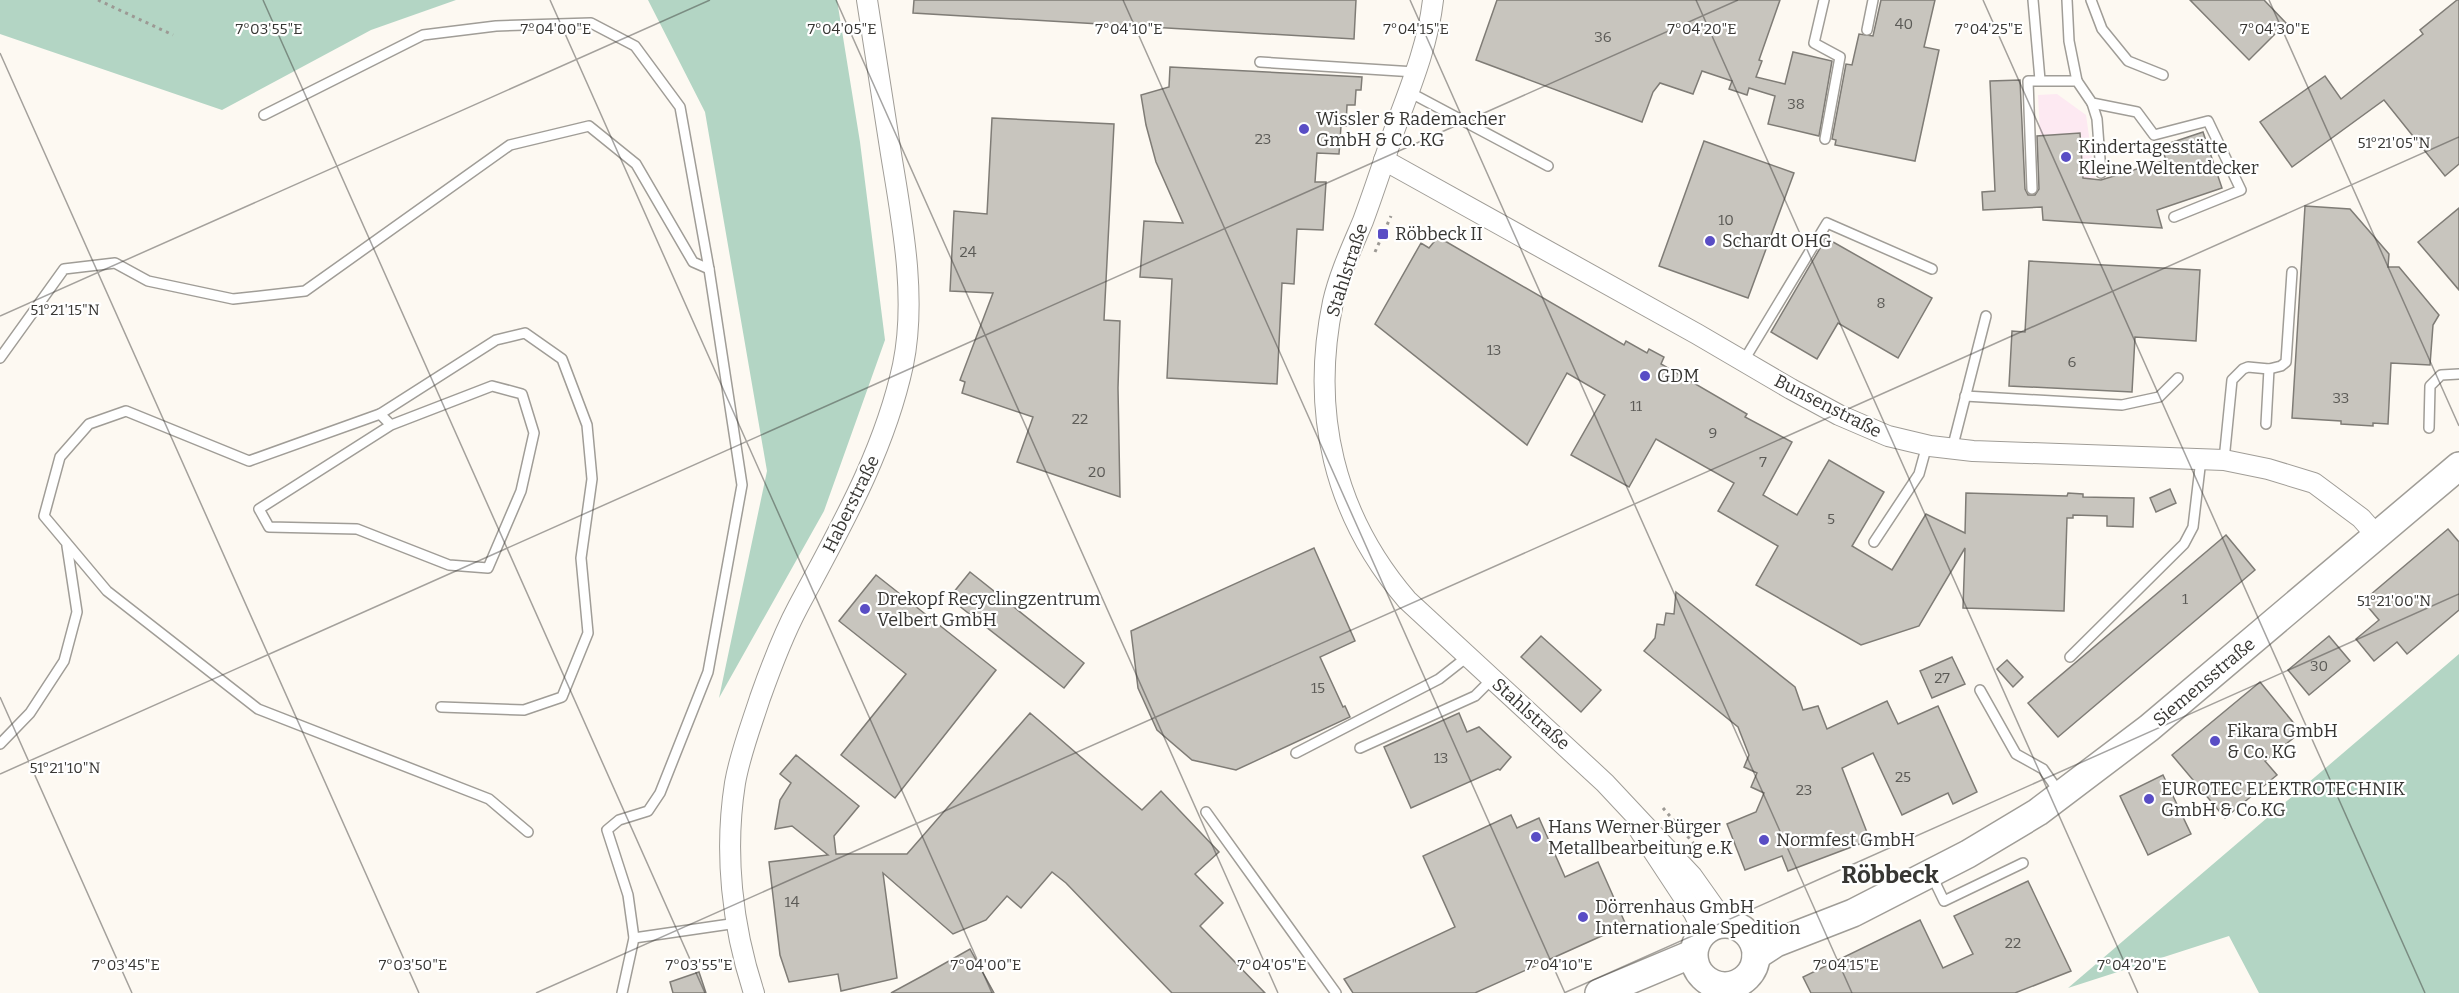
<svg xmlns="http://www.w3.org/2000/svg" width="2459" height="993" font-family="Bitter,serif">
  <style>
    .education { fill: #fde9f2 }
    .green { fill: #b3d5c4 }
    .building { fill: #c8c5be; stroke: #7f7c76; stroke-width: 1.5 }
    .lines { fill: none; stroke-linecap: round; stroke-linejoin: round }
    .lane-casing { stroke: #a09d97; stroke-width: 12 }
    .street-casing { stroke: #a09d97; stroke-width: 22 }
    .secondary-casing { stroke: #a09d97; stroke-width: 30 }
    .path { stroke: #9c9994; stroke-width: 3; stroke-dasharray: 3 4.5; stroke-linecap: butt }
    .lane { stroke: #fff; stroke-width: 9 }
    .street { stroke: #fff; stroke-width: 20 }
    .secondary { stroke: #fff; stroke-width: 27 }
    .ticks { fill: none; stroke: #373633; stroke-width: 1.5; stroke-opacity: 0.45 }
    .poi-dot { fill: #594dc5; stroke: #fff; stroke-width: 2 }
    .labels { text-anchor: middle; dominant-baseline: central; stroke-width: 4.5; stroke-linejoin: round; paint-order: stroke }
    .number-label { font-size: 15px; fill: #5b5a56 }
    .poi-label { font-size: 18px; fill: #373633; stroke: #fff; text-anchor: start }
    .street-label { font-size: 18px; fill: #373633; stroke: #fff }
    .district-label { font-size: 24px; font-weight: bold; fill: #373633; stroke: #fff }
    .ticks-label { font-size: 15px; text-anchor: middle; fill: #373633; stroke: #fff; stroke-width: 4.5; stroke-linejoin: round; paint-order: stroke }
  </style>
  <rect width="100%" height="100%" fill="#fdf9f2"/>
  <!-- education -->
  <path class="education" d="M 2057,94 L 2086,115 L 2095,178 L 2040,182 L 2037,136 L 2040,135 L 2038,95 Z"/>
  <!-- green -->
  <g class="green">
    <path d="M 0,0 L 456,0 L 371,30 L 222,110 L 0,34 Z"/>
    <path d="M 648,0 L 837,0 L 860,142 L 885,340 L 824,511 L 719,698 L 767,471 L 705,112 Z"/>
    <path d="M 2459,654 L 2459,993 L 2259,993 L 2229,936 L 2068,988 Z"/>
  </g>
  <!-- building -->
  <g class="building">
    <path d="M 914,0 L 1356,0 L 1354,39 L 913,13 Z"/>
    <path d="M 1497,0 L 1780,0 L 1759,60 L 1762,61 L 1756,77 L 1785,84 L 1793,52 L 1832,61 L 1819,136 L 1768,124 L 1775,96 L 1749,88 L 1747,95 L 1729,89 L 1732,81 L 1702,71 L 1693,94 L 1660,83 L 1653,92 L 1642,122 L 1476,60 Z"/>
    <path d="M 1881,0 L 1935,0 L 1924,47 L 1939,50 L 1915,161 L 1835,145 L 1836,140 L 1832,139 L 1846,64 L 1852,65 L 1859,34 L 1873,36 Z"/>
    <path d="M 2190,0 L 2264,0 L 2286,23 L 2249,60 Z"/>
    <path d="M 2457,0 L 2459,0 L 2459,164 L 2445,176 L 2384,100 L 2292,167 L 2260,122 L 2325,76 L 2341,99 L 2423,34 L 2420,30 Z"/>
    <path d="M 1170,67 L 1362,77 L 1361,90 L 1356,90 L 1355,105 L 1347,105 L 1346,126 L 1341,126 L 1339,154 L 1317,153 L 1315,182 L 1326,182 L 1323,230 L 1297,229 L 1294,284 L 1282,283 L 1277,384 L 1167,378 L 1172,279 L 1140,277 L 1144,221 L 1183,223 L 1156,162 L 1146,125 L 1141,95 L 1169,87 Z"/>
    <path d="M 2020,80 L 2025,189 L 2028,195 L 2035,195 L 2039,189 L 2037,136 L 2080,133 L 2083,178 L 2101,180 L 2166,160 L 2161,146 L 2203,132 L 2222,188 L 2157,210 L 2162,228 L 2043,220 L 2042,207 L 1983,210 L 1982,192 L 1995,191 L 1990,81 Z"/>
    <path d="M 992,118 L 1114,124 L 1104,320 L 1120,321 L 1118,388 L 1120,497 L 1017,462 L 1033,417 L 962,393 L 965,382 L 960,380 L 993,293 L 950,291 L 954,211 L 987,214 Z"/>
    <path d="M 1704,141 L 1794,173 L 1748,298 L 1659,266 Z"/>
    <path d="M 2305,206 L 2350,209 L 2389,254 L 2388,267 L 2399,267 L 2439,315 L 2433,325 L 2430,365 L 2391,363 L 2388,424 L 2373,423 L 2373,426 L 2341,424 L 2341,421 L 2292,418 Z"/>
    <path d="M 2459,208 L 2459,290 L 2418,242 Z"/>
    <path d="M 1438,237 L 1624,345 L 1626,341 L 1647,353 L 1649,349 L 1664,357 L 1661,364 L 1747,414 L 1745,417 L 1792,442 L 1763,495 L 1797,515 L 1829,460 L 1884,492 L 1852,546 L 1892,570 L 1926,514 L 1965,533 L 1966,493 L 2067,496 L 2068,493 L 2083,494 L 2083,497 L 2134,498 L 2133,527 L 2107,526 L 2107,516 L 2073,515 L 2073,518 L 2067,518 L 2064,611 L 1963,608 L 1965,548 L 1919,626 L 1861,645 L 1756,585 L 1778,546 L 1718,511 L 1734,483 L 1656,439 L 1629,487 L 1571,455 L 1605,395 L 1567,373 L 1527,445 L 1375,324 L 1421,243 L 1429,248 Z"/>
    <path d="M 1826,238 L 1932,298 L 1898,358 L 1838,323 L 1817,359 L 1771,332 Z"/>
    <path d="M 2029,261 L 2200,270 L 2196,341 L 2135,337 L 2132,392 L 2009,386 L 2012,331 L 2025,332 Z"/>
    <path d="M 2170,489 L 2176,503 L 2156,512 L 2150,498 Z"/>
    <path d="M 2448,529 L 2459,542 L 2459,610 L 2407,654 L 2397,642 L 2374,661 L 2356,639 L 2379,620 L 2363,601 Z"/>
    <path d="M 2226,535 L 2255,570 L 2058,737 L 2028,703 Z"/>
    <path d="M 1314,548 L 1355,641 L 1320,657 L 1343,707 L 1345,706 L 1350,717 L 1236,770 L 1192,760 L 1157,730 L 1138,688 L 1131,631 Z"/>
    <path d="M 970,572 L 1084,663 L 1064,688 L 949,598 Z"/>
    <path d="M 876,575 L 996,670 L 895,798 L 841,755 L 906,674 L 839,621 Z"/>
    <path d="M 1676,592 L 1795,687 L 1803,710 L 1818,706 L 1827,729 L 1887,701 L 1898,724 L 1938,706 L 1977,792 L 1953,804 L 1948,793 L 1902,815 L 1873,753 L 1842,768 L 1870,840 L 1788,871 L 1782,856 L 1745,870 L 1727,824 L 1756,812 L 1764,793 L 1751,787 L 1757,773 L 1744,767 L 1749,755 L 1738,727 L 1644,651 L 1655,638 L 1657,624 L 1664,625 L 1666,613 L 1674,614 Z"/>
    <path d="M 1541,636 L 1601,690 L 1581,712 L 1521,657 Z"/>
    <path d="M 2329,636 L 2350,661 L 2309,695 L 2288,670 Z"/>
    <path d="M 1952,657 L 1965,684 L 1932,698 L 1920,671 Z"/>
    <path d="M 2007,660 L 2023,677 L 2013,687 L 1997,669 Z"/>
    <path d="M 2260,682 L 2301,732 L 2265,761 L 2277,775 L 2225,818 L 2172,755 Z"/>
    <path d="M 1030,713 L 1142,810 L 1161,791 L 1219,852 L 1195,874 L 1223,903 L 1200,926 L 1265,993 L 1172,993 L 1066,883 L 1052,872 L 1021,908 L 1007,896 L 986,920 L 953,934 L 883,873 L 897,978 L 841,991 L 838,974 L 789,982 L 780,955 L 769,862 L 828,855 L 792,826 L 775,829 L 780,800 L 791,783 L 780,774 L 796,755 L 859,806 L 834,836 L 836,854 L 907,854 Z"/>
    <path d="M 1459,713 L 1467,732 L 1479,727 L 1511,757 L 1500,770 L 1498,769 L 1411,808 L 1384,747 Z"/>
    <path d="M 2163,775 L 2191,834 L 2148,855 L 2120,796 Z"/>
    <path d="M 1511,815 L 1517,828 L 1539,818 L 1565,877 L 1598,862 L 1626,925 L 1475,993 L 1353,993 L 1344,979 L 1455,927 L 1423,856 Z"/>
    <path d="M 2028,881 L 2071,971 L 2015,993 L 1811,993 L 1803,977 L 1920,920 L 1943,968 L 1973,954 L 1954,916 Z"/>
    <path d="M 970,949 L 994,993 L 891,993 L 926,974 Z"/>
    <path d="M 699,972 L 706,993 L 673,993 L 670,982 Z"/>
  </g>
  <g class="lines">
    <!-- lane casing -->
    <g class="lane-casing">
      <g id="lane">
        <path d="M 1824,0 L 1814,43 L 1840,57 L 1825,139"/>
        <path d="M 2033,0 L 2040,80"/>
        <path d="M 2067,0 L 2069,41 L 2077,81"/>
        <path d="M 2091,0 L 2102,29 L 2128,61 L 2163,75"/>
        <path d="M 1867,30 L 1873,0"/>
        <path d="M 1260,62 L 1415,72"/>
        <path d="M 1409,92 L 1548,166"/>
        <path d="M 2092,103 L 2097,119 L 2101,173"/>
        <path d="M 264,115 L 423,35 L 496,26 L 591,23 L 635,46 L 680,107 L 709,269 L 742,485 L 708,672 L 660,793 L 648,811 L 619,820 L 607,830 L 628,895 L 634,938 L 622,993"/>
        <path d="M 2032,189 L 2028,81 L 2077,81 L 2092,103 L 2137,112 L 2154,135 L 2208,121 L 2241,190 L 2174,217"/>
        <path d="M 0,358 L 64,269 L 115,263 L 148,281 L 233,299 L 305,291 L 510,145 L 589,126 L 636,164 L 693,262 L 709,269"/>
        <path d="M 1743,362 L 1827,223 L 1932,269"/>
        <path d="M 1965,396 L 2122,405 L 2159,397 L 2178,378"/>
        <path d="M 380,414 L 391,425 L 492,386 L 522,394 L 534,433 L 521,491 L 488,568 L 449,565 L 357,529 L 269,527 L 259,509 L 391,425"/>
        <path d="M 2266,424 L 2269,369"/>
        <path d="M 2429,428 L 2430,386 L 2441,375 L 2459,374"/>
        <path d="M 1952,449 L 1986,316"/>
        <path d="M 2224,460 L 2232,380 L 2243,369 L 2248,367 L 2269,369 L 2281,366 L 2286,362 L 2292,272"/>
        <path d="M 1874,542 L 1919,474 L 1927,445"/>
        <path d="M 2070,657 L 2184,544 L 2193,527 L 2201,459"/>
        <path d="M 1980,690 L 2016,754 L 2043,769 L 2059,792"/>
        <path d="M 441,707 L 524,710 L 562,697 L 588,633 L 581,558 L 592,479 L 587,425 L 562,359 L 525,333 L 496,340 L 380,414 L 249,461 L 126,411 L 89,424 L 60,457 L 44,516 L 107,591 L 258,709 L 489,799 L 528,832"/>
        <path d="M 0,744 L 30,713 L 64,661 L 77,612 L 67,546"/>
        <path d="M 1360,748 L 1475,696 L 1492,679"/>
        <path d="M 1296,753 L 1439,679 L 1467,657"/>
        <path d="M 1206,812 L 1336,993"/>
        <path d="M 1931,874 L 1944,901 L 2023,863"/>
        <path d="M 634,938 L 737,923"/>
      </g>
    </g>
    <!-- street casing -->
    <g class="street-casing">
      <g id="street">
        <path d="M 1433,0 C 1428,45 1410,88 1394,131 C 1384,161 1374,191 1363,221 C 1352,247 1339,275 1333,302 C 1310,412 1334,515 1407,600 L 1605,783 L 1692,876 L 1726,924"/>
        <path d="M 1384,160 L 1697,334 L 1791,389 L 1839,415 L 1888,436 L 1930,446 L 1973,451 L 2224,460 L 2268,469 L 2314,483 L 2361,518 L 2377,536"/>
        <path d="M 1640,831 L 1694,913 L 1703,932"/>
        <path d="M 754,993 C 732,926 724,853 735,783 C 740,754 751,726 760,698 C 771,667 782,637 798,607 C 839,530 884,453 903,365 C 917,297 902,221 891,154 C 883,103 875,51 867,0"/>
      </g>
    </g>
    <!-- secondary casing -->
    <g class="secondary-casing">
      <g id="secondary">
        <circle cx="1725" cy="955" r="31"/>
        <path d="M 1756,956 L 1776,943 L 1853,913 L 1968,854 L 2038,812 L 2149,728 L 2459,466"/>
        <path d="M 1599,993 L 1692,954"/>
      </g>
    </g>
    <!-- path -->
    <g class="path">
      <path d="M 98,0 L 173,35"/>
      <path d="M 1375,252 L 1391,216"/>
      <path d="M 1663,808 L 1695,845"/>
    </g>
    <!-- lane -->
    <use href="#lane" class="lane"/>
    <!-- street -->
    <use href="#street" class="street"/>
    <!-- secondary -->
    <use href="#secondary" class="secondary"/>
  </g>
  <!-- ticks -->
  <path class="ticks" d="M 263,0 L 705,993M 550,0 L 992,993M 836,0 L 1278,993M 1123,0 L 1565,993M 1410,0 L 1852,993M 1696,0 L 2138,993M 1983,0 L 2425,993M 2269,0 L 2459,426M 0,53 L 419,993M 0,316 L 710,0M 0,697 L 132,993M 0,774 L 1738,0M 536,993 L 2459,137M 1564,993 L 2459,594"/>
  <!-- markers -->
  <g class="poi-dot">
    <circle cx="1304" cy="129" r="6"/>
    <circle cx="2066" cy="157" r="6"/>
    <rect x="1377" y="228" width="12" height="12" rx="3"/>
    <circle cx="1710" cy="241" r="6"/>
    <circle cx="1645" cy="376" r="6"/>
    <circle cx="865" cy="609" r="6"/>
    <circle cx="2215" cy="741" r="6"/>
    <circle cx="2149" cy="799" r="6"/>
    <circle cx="1536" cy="837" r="6"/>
    <circle cx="1764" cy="840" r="6"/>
    <circle cx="1583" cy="917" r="6"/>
  </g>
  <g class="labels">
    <!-- number labels -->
    <g class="number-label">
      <text x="1904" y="24">40</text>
      <text x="1603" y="37">36</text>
      <text x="1796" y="104">38</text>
      <text x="1263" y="139">23</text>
      <text x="1726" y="220">10</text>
      <text x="968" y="252">24</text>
      <text x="1881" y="303">8</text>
      <text x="1494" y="350">13</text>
      <text x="2072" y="362">6</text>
      <text x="2341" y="398">33</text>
      <text x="1636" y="406">11</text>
      <text x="1080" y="419">22</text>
      <text x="1713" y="433">9</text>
      <text x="1763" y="462">7</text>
      <text x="1097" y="472">20</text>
      <text x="1831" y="519">5</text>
      <text x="2185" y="599">1</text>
      <text x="2319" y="666">30</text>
      <text x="1942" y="678">27</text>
      <text x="1318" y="688">15</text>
      <text x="1441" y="758">13</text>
      <text x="1903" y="777">25</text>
      <text x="1804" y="790">23</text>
      <text x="792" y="902">14</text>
      <text x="2013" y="943">22</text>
    </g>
    <!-- poi labels -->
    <g class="poi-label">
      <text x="1316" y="119">Wissler &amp; Rademacher<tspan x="1316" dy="21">GmbH &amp; Co. KG</tspan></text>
      <text x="2078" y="147">Kindertagesstätte<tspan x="2078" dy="21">Kleine Weltentdecker</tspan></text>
      <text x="1395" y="234">Röbbeck II</text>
      <text x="1722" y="241">Schardt OHG</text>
      <text x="1657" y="376">GDM</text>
      <text x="877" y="599">Drekopf Recyclingzentrum<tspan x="877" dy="21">Velbert GmbH</tspan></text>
      <text x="2227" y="731">Fikara GmbH<tspan x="2227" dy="21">&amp; Co. KG</tspan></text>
      <text x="2161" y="789">EUROTEC ELEKTROTECHNIK<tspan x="2161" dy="21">GmbH &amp; Co.KG</tspan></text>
      <text x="1548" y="827">Hans Werner Bürger<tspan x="1548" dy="21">Metallbearbeitung e.K</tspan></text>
      <text x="1776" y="840">Normfest GmbH</text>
      <text x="1595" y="907">Dörrenhaus GmbH<tspan x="1595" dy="21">Internationale Spedition</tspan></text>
    </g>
    <!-- street labels -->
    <g class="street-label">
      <text transform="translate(1347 270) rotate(-72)">Stahlstraße</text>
      <text transform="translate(1828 406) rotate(27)">Bunsenstraße</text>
      <text transform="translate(851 504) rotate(-64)">Haberstraße</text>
      <text transform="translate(2204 682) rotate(-40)">Siemensstraße</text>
      <text transform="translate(1531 714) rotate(42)">Stahlstraße</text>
    </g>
    <!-- district labels -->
    <g class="district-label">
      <text x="1890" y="875">Röbbeck</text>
    </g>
  </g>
  <g class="ticks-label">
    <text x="269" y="34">7°03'55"E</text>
    <text x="556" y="34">7°04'00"E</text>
    <text x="842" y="34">7°04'05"E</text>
    <text x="1129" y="34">7°04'10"E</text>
    <text x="1416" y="34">7°04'15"E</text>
    <text x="1989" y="34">7°04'25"E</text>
    <text x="1702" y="34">7°04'20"E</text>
    <text x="2275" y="34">7°04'30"E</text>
    <text x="2394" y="148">51°21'05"N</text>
    <text x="65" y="315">51°21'15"N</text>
    <text x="2394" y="606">51°21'00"N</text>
    <text x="65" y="773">51°21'10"N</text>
    <text x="126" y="970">7°03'45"E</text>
    <text x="413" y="970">7°03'50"E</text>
    <text x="699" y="970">7°03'55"E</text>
    <text x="986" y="970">7°04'00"E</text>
    <text x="1272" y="970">7°04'05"E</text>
    <text x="1559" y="970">7°04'10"E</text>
    <text x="1846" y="970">7°04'15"E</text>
    <text x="2132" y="970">7°04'20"E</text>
  </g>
</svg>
